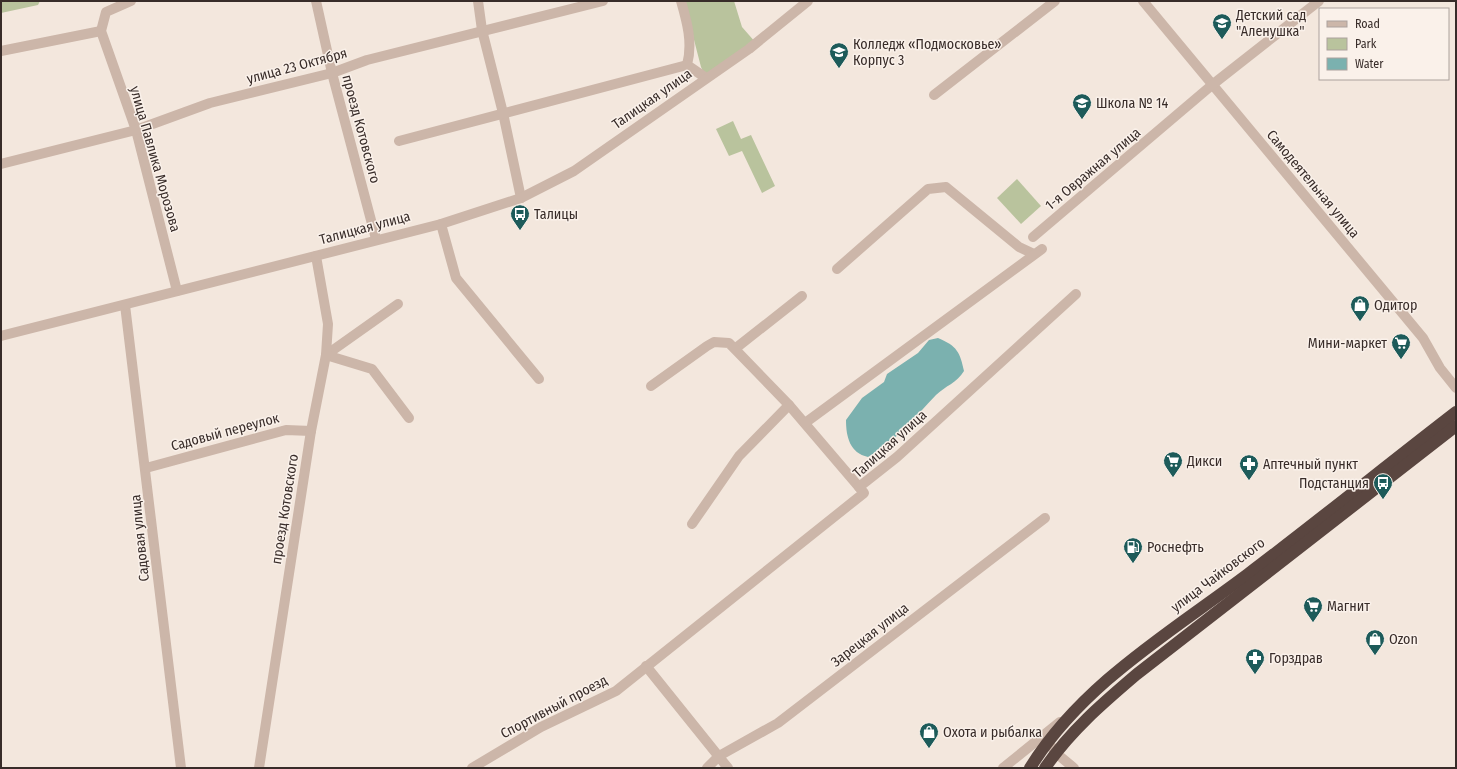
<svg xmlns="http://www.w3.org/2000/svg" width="1457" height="769" font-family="'Fira Sans Condensed',sans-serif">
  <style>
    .green { fill: #b9c39d }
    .water { fill: #7bb1af }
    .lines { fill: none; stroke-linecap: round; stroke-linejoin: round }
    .minor { stroke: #ccb6a9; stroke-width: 10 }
    .highway { stroke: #5a4640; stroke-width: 12 }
    .labels { text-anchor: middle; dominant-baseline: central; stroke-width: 3; stroke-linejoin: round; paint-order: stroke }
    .poi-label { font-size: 14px; fill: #382c29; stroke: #faf1ea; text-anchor: start }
    .street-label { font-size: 14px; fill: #382c29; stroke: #faf1ea }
  </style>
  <rect width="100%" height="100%" fill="#f3e7dd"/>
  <!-- green -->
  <g class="green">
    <path d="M 1,1 L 40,1 L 38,5 L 1,13 Z"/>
    <path d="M 684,1 L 734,1 L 742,27 L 756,43 L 706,78 L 701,67 Z"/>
    <path d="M 733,121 L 741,139 L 751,135 L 775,186 L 762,193 L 742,151 L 729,156 L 716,129 Z"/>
    <path d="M 1017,179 L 1041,206 L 1021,224 L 997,198 Z"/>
  </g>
  <!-- water -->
  <path class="water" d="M 938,338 C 957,346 960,352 964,371 C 957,383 945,386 936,395 C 915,417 896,441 868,457 C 850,453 846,437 846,420 L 862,398 L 884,382 L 887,374 L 918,353 L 929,340 Z"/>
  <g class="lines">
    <!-- minor -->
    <g class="minor">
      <path d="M 131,1 L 106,12 L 101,31 L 136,130 L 177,291"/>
      <path d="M 316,1 L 332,73 L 376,239"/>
      <path d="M 478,1 L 482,30 L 503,113 L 521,198"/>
      <path d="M 681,1 C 687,22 693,43 687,65 L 706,78"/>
      <path d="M 1143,1 L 1423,338 L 1440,368 L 1456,388"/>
      <path d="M 1,51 L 101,31"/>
      <path d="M 934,95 L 1055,1"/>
      <path d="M 399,141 L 687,65"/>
      <path d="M 1,164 L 136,130 L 210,103 L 332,73 L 367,60 L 603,1"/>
      <path d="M 441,224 L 456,278 L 539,379"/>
      <path d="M 1033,237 L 1212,85 L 1319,1"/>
      <path d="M 837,269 L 928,189 L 946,187 L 1019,247 L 1034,254"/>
      <path d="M 398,304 L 326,355 L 372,369 L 409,418"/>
      <path d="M 125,305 L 181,768"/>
      <path d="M 1,336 L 441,224 L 521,198 L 574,171 L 749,49 L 808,1"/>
      <path d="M 736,348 L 802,296"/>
      <path d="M 651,386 L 707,346 L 714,342 L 729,343 L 789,405 L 859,487"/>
      <path d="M 805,423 L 1042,249"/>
      <path d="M 146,468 L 286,430 L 311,431"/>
      <path d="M 692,524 L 739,456 L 789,405"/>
      <path d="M 646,666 L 728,768"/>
      <path d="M 1048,742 L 1056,753 L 1074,768"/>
      <path d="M 259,768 L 311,431 L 326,355 L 328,324 L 316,256"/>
      <path d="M 472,768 L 541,727 L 616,691 L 864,493 L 859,487 L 897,457 L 1076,294"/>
      <path d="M 707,768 L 719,756 L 778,723 L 1045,518"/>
      <path d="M 1003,768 L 1060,722"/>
    </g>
    <!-- highway -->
    <g class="highway">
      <path d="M 1030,768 C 1082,684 1171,632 1248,574 C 1318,521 1386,466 1456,412"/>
      <path d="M 1045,768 C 1070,731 1103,703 1137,674 L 1456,426"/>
    </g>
  </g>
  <!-- icons -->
  <defs>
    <g id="school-pin" transform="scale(1)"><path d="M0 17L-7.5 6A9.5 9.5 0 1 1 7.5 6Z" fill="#1d5b5a" stroke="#faf1ea"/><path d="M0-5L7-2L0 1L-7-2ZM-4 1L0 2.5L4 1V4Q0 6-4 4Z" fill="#fff"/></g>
    <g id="university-pin" transform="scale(1)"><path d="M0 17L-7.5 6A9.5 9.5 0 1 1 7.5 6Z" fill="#1d5b5a" stroke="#faf1ea"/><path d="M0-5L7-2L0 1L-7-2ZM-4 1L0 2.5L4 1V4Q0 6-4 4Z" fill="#fff"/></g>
    <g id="bus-pin" transform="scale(1)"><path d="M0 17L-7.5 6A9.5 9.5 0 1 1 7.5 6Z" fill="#1d5b5a" stroke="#faf1ea"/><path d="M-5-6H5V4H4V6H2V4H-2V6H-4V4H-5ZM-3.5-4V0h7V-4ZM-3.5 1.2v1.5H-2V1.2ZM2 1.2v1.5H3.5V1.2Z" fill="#fff"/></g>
    <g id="shop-pin" transform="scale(1)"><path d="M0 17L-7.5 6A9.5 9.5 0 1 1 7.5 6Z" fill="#1d5b5a" stroke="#faf1ea"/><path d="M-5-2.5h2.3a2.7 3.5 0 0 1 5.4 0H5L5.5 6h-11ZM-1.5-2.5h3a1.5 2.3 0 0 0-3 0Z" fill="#fff"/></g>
    <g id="supermarket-pin" transform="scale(1)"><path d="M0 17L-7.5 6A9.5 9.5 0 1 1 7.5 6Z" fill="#1d5b5a" stroke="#faf1ea"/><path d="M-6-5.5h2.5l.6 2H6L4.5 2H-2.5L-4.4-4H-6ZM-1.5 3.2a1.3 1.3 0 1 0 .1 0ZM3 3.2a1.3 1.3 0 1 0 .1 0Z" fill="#fff"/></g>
    <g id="pharmacy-pin" transform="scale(1)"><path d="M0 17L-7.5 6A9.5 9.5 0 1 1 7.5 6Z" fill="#1d5b5a" stroke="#faf1ea"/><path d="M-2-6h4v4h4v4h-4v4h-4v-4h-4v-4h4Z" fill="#fff"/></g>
    <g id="fuel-pin" transform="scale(1)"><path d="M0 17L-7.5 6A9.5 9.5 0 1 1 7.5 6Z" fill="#1d5b5a" stroke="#faf1ea"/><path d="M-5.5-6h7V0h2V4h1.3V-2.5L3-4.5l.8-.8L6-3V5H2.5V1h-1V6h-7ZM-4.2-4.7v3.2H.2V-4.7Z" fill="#fff"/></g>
  </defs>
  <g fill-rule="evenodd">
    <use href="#school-pin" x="1222" y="23"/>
    <use href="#university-pin" x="839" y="52"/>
    <use href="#school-pin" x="1082" y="103"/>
    <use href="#bus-pin" x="520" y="214"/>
    <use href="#shop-pin" x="1360" y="305"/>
    <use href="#supermarket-pin" x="1401" y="343"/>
    <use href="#supermarket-pin" x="1173" y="461"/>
    <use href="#pharmacy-pin" x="1249" y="464"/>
    <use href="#bus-pin" x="1383" y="483"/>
    <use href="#fuel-pin" x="1133" y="547"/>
    <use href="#supermarket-pin" x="1313" y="606"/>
    <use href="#shop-pin" x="1375" y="639"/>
    <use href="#pharmacy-pin" x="1255" y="658"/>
    <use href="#shop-pin" x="929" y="732"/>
  </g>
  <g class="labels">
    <!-- poi labels -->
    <g class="poi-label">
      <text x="1236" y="15">Детский сад<tspan x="1236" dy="16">"Аленушка"</tspan></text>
      <text x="853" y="44">Колледж «Подмосковье»<tspan x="853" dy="16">Корпус 3</tspan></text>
      <text x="1096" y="103">Школа № 14</text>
      <text x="534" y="214">Талицы</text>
      <text x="1374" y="305">Одитор</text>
      <text x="1387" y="343" text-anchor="end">Мини-маркет</text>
      <text x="1187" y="461">Дикси</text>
      <text x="1263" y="464">Аптечный пункт</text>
      <text x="1369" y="483" text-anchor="end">Подстанция</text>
      <text x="1147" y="547">Роснефть</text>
      <text x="1327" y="606">Магнит</text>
      <text x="1389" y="639">Ozon</text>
      <text x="1269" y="658">Горздрав</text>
      <text x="943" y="732">Охота и рыбалка</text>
    </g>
    <!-- street labels -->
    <g class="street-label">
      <text transform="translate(297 66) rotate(-15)">улица 23 Октября</text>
      <text transform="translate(652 99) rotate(-35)">Талицкая улица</text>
      <text transform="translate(361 129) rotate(75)">проезд Котовского</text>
      <text transform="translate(155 159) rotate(74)">улица Павлика Морозова</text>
      <text transform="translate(1093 169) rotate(-40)">1-я Овражная улица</text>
      <text transform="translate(1313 184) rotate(50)">Самодеятельная улица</text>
      <text transform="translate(365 228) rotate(-15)">Талицкая улица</text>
      <text transform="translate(225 432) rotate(-15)">Садовый переулок</text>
      <text transform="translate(890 444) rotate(-42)">Талицкая улица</text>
      <text transform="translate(285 509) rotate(-81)">проезд Котовского</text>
      <text transform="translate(140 538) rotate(-96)">Садовая улица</text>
      <text transform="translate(1218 575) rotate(-37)">улица Чайковского</text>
      <text transform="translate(870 635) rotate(-38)">Зарецкая улица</text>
      <text transform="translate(554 707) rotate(-28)">Спортивный проезд</text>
    </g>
  </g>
  <!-- border -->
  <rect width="1457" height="769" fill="none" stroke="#382c29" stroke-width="4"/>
  <!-- legend -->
  <rect x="1319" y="8" width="130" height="72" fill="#faf1ea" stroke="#aca29d"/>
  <rect x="1327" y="21" width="20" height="6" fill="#ccb6a9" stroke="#aca29d"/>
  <text x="1355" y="28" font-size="12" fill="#382c29">Road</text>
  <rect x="1327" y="38" width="20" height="12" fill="#b9c39d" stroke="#aca29d"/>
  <text x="1355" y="48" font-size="12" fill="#382c29">Park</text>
  <rect x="1327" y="58" width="20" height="12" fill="#7bb1af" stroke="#aca29d"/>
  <text x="1355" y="68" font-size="12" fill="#382c29">Water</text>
</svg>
